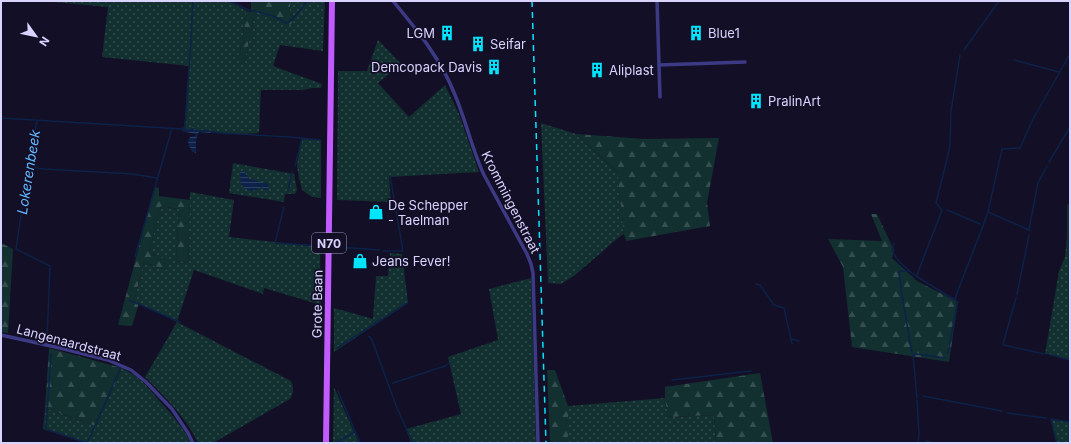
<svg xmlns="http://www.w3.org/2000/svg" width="1071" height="444" font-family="Inter,sans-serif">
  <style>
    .grass { fill: url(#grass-dots) }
    .forest { fill: url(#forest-firs) }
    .water { fill: url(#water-rules) }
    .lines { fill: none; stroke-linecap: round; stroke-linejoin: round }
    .stream { stroke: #0c2248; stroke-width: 1.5 }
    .minor { stroke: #3d3a85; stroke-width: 3.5 }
    .primary { stroke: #c25bff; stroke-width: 6 }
    .rail { stroke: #00e5ff; stroke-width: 1.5; stroke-dasharray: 6 5; stroke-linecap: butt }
    .labels { text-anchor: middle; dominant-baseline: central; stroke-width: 3.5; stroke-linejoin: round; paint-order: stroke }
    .shield { fill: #130f26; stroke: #9e99be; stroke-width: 1 }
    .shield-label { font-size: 12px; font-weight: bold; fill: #d9d4ff }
    .poi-label { font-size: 13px; fill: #d9d4ff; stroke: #130f26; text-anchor: start }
    .street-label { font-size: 13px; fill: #d9d4ff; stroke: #130f26 }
    .water-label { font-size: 14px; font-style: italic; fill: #62b6ff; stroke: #130f26 }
  </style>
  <defs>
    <pattern id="grass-dots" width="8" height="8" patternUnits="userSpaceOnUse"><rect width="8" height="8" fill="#12302f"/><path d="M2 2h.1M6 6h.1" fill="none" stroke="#344d4e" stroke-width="1.8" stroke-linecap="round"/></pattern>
    <pattern id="forest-firs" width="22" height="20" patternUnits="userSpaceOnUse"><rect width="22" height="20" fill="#12302f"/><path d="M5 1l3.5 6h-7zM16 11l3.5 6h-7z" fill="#344d4e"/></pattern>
    <pattern id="water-rules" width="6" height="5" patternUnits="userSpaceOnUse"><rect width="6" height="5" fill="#0c2248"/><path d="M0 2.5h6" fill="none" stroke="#2f4163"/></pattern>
  </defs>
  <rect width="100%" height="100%" fill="#130f26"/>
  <!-- grass -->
  <g class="grass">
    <path d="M 42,1 L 228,1 L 247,11 L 239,58 L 245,59 L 255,13 L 290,25 L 306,2 L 294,17 L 290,15 L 290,1 L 325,1 L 323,51 L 280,45 L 273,66 L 322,84 L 321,88 L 312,88 L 303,90 L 261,90 L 259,133 L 238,134 L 184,130 L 189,66 L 102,57 L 108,7 Z"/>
    <path d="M 378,40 L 401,64 L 378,83 L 409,117 L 445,85 L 459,114 L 479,172 L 389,177 L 391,202 L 337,200 L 338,71 L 367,71 Z"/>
    <path d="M 541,123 L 576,134 L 618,173 L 618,181 L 624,234 L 618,238 L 574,276 L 561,284 L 548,283 Z"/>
    <path d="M 301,139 L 321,140 L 321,198 L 312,197 L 302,190 L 299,178 L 297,166 Z"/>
    <path d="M 233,163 L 294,174 L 297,190 L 295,194 L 285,194 L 284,202 L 229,193 Z"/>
    <path d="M 190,192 L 234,200 L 229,237 L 320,247 L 321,305 L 264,288 L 263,294 L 194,270 L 177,322 L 291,381 C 294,388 294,393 290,399 L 213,443 L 198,443 C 186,417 165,397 145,377 L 177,322 L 134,301 L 144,262 L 166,270 L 169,261 L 149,253 L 161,206 L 179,209 L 176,261 L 188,263 Z"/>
    <path d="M 1070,202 L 1070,360 L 1045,354 L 1059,271 L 1065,257 L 1067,237 L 1067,206 Z"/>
    <path d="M 390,253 L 402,254 L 408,303 L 334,352 L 334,308 L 373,319 L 376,276 L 388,276 Z"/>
    <path d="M 531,278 L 536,443 L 411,443 L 406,429 L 461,414 L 448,357 L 498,340 L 489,289 Z"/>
    <path d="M 122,368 L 134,375 L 143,382 L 173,416 L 186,434 L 191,443 L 85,443 L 43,429 L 45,408 L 96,426 Z"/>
    <path d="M 334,387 L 359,443 L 333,443 Z"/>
    <path d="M 665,398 L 668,417 L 714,415 L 716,443 L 568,443 L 568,406 Z"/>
    <path d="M 1051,420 L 1070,422 L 1070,443 L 1056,443 Z"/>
  </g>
  <!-- forest -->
  <g class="forest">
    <path d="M 251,1 L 290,1 L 290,15 L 294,17 L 307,1 L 310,4 L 290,25 L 255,13 L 245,59 L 239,58 L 247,11 L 251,12 Z"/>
    <path d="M 576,134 L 645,139 L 719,138 L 707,203 L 710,226 L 626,241 L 624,234 L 618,181 L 618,173 Z"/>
    <path d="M 155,187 L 159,188 L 159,196 L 190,200 L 188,263 L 176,261 L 179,209 L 161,206 L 149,253 L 170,261 L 166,270 L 144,262 L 134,301 L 139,303 L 132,326 L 118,325 Z"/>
    <path d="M 871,214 L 877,214 L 894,250 L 892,258 L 917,281 L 958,302 L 949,362 L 852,347 L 843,267 L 828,239 L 882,241 Z"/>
    <path d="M 1,243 L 13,249 L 8,333 L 1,332 Z"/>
    <path d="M 49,348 L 122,368 L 96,426 L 45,408 Z"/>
    <path d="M 547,370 L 555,370 L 568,406 L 568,443 L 550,443 Z"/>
    <path d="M 760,373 L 773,443 L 716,443 L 714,415 L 668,417 L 665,398 L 665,387 Z"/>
  </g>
  <!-- water -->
  <g class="water">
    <path d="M 194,127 L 194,130 L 207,130 L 212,133 L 199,132 L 196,139 L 196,153 L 194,152 L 192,152 L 190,147 L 187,146 L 189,145 L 188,141 L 190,137 L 195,136 L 196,134 L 182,131 L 182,129 L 185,128 L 190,130 L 191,128 Z"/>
    <path d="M 240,171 L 244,171 L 249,179 L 268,184 L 269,187 L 267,190 L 264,190 L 262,187 C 259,188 255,191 252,191 C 250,191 248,190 246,189 C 238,184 241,180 240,171 Z"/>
  </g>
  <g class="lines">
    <!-- stream -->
    <g class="stream">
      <path d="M 230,1 L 246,9 L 273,16 L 287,23 C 296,17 301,10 307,1"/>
      <path d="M 964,50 L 999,1"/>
      <path d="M 1014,60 L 1059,72"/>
      <path d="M 1,118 L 183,129"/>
      <path d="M 37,120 L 28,168 L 16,249 L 50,266 L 47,339 L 110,354"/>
      <path d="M 183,128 L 185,128 L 191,40 L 193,1"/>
      <path d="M 208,131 L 221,133 L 290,137 L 320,140"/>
      <path d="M 1049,162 L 1070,127"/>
      <path d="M 295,166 L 302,139"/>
      <path d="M 30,167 L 44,169 L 133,174 L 157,178"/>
      <path d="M 390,176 L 403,251 L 392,251"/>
      <path d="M 288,191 L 292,172"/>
      <path d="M 284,207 L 275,243 L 321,246"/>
      <path d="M 947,210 L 980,224"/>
      <path d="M 988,212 L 1002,149 L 1020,148 L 1033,119 L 1070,54"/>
      <path d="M 1029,229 L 1038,183 L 1047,166"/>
      <path d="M 894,243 L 892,250 C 895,258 902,265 909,270"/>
      <path d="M 337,247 L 380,250"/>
      <path d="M 383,251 L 390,251"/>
      <path d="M 135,257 L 172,128"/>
      <path d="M 916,276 L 953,299 L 955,298 L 983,226 L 988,212 L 1029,230 L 1030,231"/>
      <path d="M 756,284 L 760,285 L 774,305 L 784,308 L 792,344"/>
      <path d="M 1017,294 L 1029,235"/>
      <path d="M 1016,298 L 1003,344 L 1004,345 L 1044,354"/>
      <path d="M 129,300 L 180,322"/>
      <path d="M 368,336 L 370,337 L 372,340 L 397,408 L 413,443"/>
      <path d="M 791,339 L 799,341"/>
      <path d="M 337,348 L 407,303"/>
      <path d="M 912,353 L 902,295 L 899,272 L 901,271 L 909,271 L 916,276 L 917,275 L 942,210 L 936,203 L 948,155 L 950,145 L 951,111 L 960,55"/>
      <path d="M 948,353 L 957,305 L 955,298"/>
      <path d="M 51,354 L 46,429 L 87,443"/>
      <path d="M 1048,354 L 1070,360"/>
      <path d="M 672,380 L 751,371"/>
      <path d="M 393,383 L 445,366 L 451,362"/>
      <path d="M 338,391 L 360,443"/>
      <path d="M 923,396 L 1002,411"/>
      <path d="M 917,398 L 913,355 L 917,354 L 946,358"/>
      <path d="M 917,400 L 919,435 L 918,443"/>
      <path d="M 1007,413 L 1046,418"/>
      <path d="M 926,441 L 935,443"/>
      <path d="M 87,443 L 90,437 L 120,369 L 120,366"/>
      <path d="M 335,443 L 355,432"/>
      <path d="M 1057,443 L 1051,419 L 1070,422"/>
    </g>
    <!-- minor -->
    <g class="minor">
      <path d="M 393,1 C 417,30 441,59 455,95 C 466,121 472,149 484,175 L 527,254 L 531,264 L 533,273 L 538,443"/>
      <path d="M 657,1 L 660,97"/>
      <path d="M 659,65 L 745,62"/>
      <path d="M 1,335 L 60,348 L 108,360 L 131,370 L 146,382 L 172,409 L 188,433 L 193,443"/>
    </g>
    <!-- primary -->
    <path class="primary" d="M 326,443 L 332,1"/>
    <!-- rail -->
    <path class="rail" d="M 532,1 L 546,443"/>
  </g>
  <!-- icons -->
  <defs>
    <g id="building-bare" transform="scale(1.2)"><path d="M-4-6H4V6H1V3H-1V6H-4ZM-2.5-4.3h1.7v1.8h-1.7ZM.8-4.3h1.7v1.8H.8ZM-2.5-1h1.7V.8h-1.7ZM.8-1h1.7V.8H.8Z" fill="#00e5ff" stroke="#130f26" stroke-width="2.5" paint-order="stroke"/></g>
    <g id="shop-bare" transform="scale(1.2)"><path d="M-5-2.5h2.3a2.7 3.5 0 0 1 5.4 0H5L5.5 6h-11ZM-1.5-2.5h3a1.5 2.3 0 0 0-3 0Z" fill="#00e5ff" stroke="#130f26" stroke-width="2.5" paint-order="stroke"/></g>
  </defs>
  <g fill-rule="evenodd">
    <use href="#building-bare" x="447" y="33"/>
    <use href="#building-bare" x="696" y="33"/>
    <use href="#building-bare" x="478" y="44"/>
    <use href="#building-bare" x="494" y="67"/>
    <use href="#building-bare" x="597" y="70"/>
    <use href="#building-bare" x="756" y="101"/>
    <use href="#shop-bare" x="376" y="212"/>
    <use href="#shop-bare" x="360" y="261"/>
  </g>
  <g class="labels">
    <!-- shield labels -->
    <rect class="shield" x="312" y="233" width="34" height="20" rx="3"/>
    <g class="shield-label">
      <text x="329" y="243">N70</text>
    </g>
    <!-- poi labels -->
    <g class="poi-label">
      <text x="435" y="33" text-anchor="end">LGM</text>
      <text x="708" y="33">Blue1</text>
      <text x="490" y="44">Seifar</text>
      <text x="482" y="67" text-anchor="end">Demcopack Davis</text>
      <text x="609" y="70">Aliplast</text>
      <text x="768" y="101">PralinArt</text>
      <text x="388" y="205">De Schepper<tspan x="388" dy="15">- Taelman</tspan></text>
      <text x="372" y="261">Jeans Fever!</text>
    </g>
    <!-- street labels -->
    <g class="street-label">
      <text transform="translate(511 202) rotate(63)">Krommingenstraat</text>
      <text transform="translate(317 304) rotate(-89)">Grote Baan</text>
      <text transform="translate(69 342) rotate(15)">Langenaardstraat</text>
    </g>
    <!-- water labels -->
    <g class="water-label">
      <text transform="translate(28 172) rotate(-81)">Lokerenbeek</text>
    </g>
  </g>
  <!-- border -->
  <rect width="1071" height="444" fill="none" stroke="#d9d4ff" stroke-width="4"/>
  <!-- north arrow -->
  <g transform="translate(36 36) rotate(123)" stroke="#130f26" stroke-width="3" paint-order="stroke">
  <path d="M0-3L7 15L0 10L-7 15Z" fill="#d9d4ff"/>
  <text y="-6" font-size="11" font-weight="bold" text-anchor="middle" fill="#d9d4ff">N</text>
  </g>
</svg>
